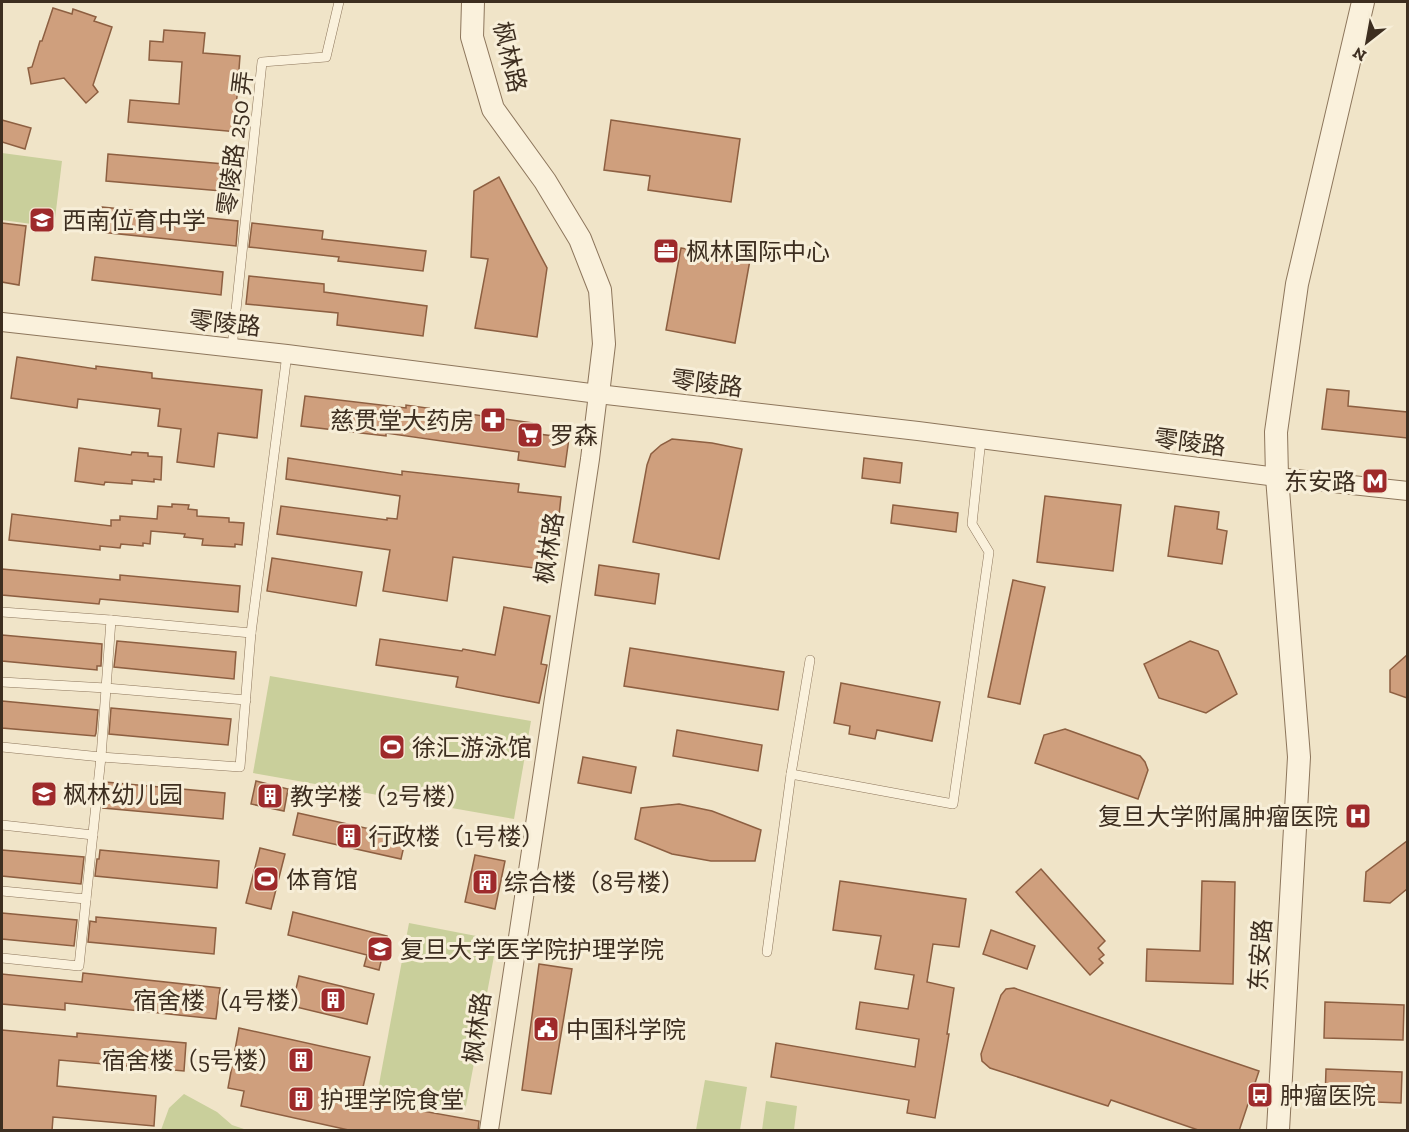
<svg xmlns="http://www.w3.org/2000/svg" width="1409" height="1132" font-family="'Zilla Slab','Noto Sans SC',serif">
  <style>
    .green { fill: #c9cf9b }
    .building { fill: #cf9f7d; stroke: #8d5f41; stroke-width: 1.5 }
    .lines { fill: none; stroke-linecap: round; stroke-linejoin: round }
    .service-casing { stroke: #8d765c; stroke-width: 10 }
    .minor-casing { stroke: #8d765c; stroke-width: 20 }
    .tertiary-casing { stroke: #8d765c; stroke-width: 24 }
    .service { stroke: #faf1dc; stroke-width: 9 }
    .minor { stroke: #faf1dc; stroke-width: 18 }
    .tertiary { stroke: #faf1dc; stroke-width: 22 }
    .labels { text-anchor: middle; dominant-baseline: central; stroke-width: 6; stroke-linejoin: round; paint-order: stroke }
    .street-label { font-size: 24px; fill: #3d2e20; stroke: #f7eed8 }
    .poi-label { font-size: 24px; fill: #3d2e20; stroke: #f7eed8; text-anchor: start }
  </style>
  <rect width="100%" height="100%" fill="#f0e4c8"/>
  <!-- green -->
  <g class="green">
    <path d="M 2,153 L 62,161 L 54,227 L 2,220 Z"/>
    <path d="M 270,676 L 531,721 L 514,819 L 253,773 Z"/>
    <path d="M 409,923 L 497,940 L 465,1111 L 377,1095 Z"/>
    <path d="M 705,1080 L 747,1087 L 740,1130 L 696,1130 Z"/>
    <path d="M 184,1094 L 217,1112 L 232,1125 L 247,1130 L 161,1130 L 169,1108 Z"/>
    <path d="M 766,1101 L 797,1106 L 794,1130 L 762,1130 Z"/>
  </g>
  <!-- building -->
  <g class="building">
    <path d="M 53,8 L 72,14 L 73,9 L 96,17 L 94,21 L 112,27 L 93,85 L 98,92 L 86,103 L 64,78 L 31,84 L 28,68 L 32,67 L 40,41 L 42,41 Z"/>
    <path d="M 164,30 L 205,33 L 203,53 L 240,56 L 236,109 L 240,110 L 238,132 L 128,122 L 130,100 L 179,104 L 182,62 L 149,60 L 150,41 L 163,42 Z"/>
    <path d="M 2,120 L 31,128 L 25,149 L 2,142 Z"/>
    <path d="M 611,120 L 740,139 L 731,202 L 648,190 L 650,176 L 604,170 Z"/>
    <path d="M 108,154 L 236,165 L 233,192 L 106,181 Z"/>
    <path d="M 499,177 L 547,268 L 537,337 L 475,328 L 488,259 L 471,257 L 474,191 Z"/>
    <path d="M 102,207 L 238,221 L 236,246 L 100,232 Z"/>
    <path d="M 2,223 L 26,226 L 19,285 L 2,282 Z"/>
    <path d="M 252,223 L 323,231 L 322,239 L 426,251 L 423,271 L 338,261 L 339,257 L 249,247 Z"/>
    <path d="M 681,248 L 750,260 L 735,343 L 666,330 Z"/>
    <path d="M 95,257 L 223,272 L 221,295 L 92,280 Z"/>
    <path d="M 249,276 L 324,284 L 324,292 L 427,306 L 423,336 L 337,325 L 338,313 L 246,304 Z"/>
    <path d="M 17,357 L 96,369 L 96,366 L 152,373 L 152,378 L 262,390 L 257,438 L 218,433 L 214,467 L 177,462 L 181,429 L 158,426 L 160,409 L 78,399 L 77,408 L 11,398 Z"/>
    <path d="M 1327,389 L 1349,391 L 1348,406 L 1407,412 L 1407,438 L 1322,429 Z"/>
    <path d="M 305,396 L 406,408 L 406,405 L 532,423 L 531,433 L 569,438 L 565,467 L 518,460 L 519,452 L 386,433 L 386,436 L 301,426 Z"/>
    <path d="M 672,439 L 712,443 L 742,449 L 719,559 L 633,542 L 647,465 L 651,454 L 661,445 Z"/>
    <path d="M 79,448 L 131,455 L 132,452 L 148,453 L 148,456 L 162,457 L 161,480 L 154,479 L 154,482 L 132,480 L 132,484 L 105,482 L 104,485 L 75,481 Z"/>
    <path d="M 288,458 L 402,475 L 402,471 L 519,484 L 518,492 L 561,497 L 558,525 L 554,525 L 549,570 L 453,557 L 447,601 L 383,591 L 390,550 L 277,534 L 281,506 L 387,520 L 387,518 L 397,519 L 400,496 L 286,479 Z"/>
    <path d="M 864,458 L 902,463 L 900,483 L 862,478 Z"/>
    <path d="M 1045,496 L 1121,505 L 1113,571 L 1037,562 Z"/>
    <path d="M 172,504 L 189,505 L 188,509 L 197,510 L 197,516 L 229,518 L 229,522 L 244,523 L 242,545 L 235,544 L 235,547 L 202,545 L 203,539 L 184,537 L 185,534 L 151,531 L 150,544 L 143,543 L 143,546 L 121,544 L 120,548 L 100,546 L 100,550 L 9,540 L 12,514 L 111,526 L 111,520 L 120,520 L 120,516 L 157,519 L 158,506 L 172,507 Z"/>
    <path d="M 893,505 L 958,513 L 956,532 L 891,523 Z"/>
    <path d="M 1175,506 L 1219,512 L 1217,529 L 1227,531 L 1222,564 L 1168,556 Z"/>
    <path d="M 272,558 L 362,572 L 356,606 L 267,591 Z"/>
    <path d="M 599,565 L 659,574 L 655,604 L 595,595 Z"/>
    <path d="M 2,569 L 120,580 L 120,575 L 240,586 L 238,612 L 100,599 L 99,604 L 2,595 Z"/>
    <path d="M 1013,580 L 1045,587 L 1020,704 L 988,697 Z"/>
    <path d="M 504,607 L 550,616 L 541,664 L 547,665 L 539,703 L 456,687 L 458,677 L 376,665 L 380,639 L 462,651 L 463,649 L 495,655 Z"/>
    <path d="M 2,635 L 102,644 L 101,666 L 97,666 L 97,670 L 2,661 Z"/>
    <path d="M 117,641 L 236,652 L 234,679 L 114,667 Z"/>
    <path d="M 1190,641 L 1218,651 L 1237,694 L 1206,713 L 1159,698 L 1144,664 Z"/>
    <path d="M 630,648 L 784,672 L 778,710 L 624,686 Z"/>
    <path d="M 1407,655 L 1407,698 L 1390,692 L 1390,670 Z"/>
    <path d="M 841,683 L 940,702 L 932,741 L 877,730 L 875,739 L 849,734 L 850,726 L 834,723 Z"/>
    <path d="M 2,701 L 98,710 L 96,733 L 95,736 L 2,728 Z"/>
    <path d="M 111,708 L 231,719 L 228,745 L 109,734 Z"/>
    <path d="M 1065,729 L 1140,756 L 1145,762 L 1148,770 L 1138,799 L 1035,763 L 1044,735 Z"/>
    <path d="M 677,730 L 762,745 L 758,771 L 673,756 Z"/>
    <path d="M 583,757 L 636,767 L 631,793 L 578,783 Z"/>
    <path d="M 256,781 L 288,789 L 284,811 L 251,804 Z"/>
    <path d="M 105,782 L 225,793 L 223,819 L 103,808 Z"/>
    <path d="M 679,804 L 712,811 L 761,830 L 755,861 L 711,861 L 672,854 L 635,839 L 641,808 Z"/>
    <path d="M 298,813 L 406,837 L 401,859 L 293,835 Z"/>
    <path d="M 1407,841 L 1407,889 L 1390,903 L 1364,901 L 1366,872 Z"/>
    <path d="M 260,848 L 285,854 L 271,909 L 246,903 Z"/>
    <path d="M 2,850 L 84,857 L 81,884 L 2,876 Z"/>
    <path d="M 100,850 L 219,861 L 217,888 L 95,876 L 97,859 L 99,859 Z"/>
    <path d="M 475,855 L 505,861 L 495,909 L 465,902 Z"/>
    <path d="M 1041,869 L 1105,941 L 1098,948 L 1104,955 L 1099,959 L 1103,963 L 1090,975 L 1016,892 Z"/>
    <path d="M 840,881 L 966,899 L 959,947 L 933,944 L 927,982 L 954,988 L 947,1034 L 949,1034 L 935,1118 L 907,1113 L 909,1100 L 771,1077 L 776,1043 L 915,1067 L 919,1039 L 856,1029 L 860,1002 L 908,1009 L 914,975 L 875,969 L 881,936 L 833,930 Z"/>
    <path d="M 1202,881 L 1235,882 L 1233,984 L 1146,981 L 1147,949 L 1200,951 Z"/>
    <path d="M 293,912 L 387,936 L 379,970 L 364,966 L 367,955 L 288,935 Z"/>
    <path d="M 2,913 L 77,920 L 74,946 L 2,939 Z"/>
    <path d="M 96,917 L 216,928 L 214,954 L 88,942 L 90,921 L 96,922 Z"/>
    <path d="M 991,930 L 1035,946 L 1027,969 L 983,954 Z"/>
    <path d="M 539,964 L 572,969 L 551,1094 L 522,1090 Z"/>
    <path d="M 83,973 L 220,988 L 216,1019 L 65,1003 L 65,1010 L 2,1004 L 2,974 L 82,982 Z"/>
    <path d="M 299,976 L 374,994 L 367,1024 L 292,1006 Z"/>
    <path d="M 1014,988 L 1259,1071 L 1239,1131 L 1201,1131 L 1111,1100 L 1108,1106 L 990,1068 L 982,1061 L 981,1054 L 1001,995 L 1006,989 Z"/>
    <path d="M 1325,1002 L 1404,1005 L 1403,1040 L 1324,1038 Z"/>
    <path d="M 239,1028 L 370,1057 L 360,1100 L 479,1121 L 478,1131 L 353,1131 L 241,1106 L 244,1091 L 228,1088 Z"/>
    <path d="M 2,1030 L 77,1037 L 77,1033 L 186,1043 L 184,1071 L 59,1060 L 57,1086 L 156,1096 L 154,1126 L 53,1117 L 52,1131 L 2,1131 Z"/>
    <path d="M 1326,1069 L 1402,1072 L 1401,1103 L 1325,1100 Z"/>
  </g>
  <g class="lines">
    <!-- service casing -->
    <g class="service-casing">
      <g id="service">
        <path d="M 232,348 L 262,62 L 326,57 L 339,2"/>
        <path d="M 2,612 L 111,620 L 251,633"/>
        <path d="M 2,682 L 106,688 L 246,700"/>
        <path d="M 2,747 L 101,757 L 240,767 L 251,633 L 287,354"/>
        <path d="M 791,774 L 810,660"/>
        <path d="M 2,825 L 93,835"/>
        <path d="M 2,891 L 86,899"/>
        <path d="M 767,952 L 791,774 L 953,804 L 989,552 L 972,524 L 981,439"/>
        <path d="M 2,958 L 79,966 L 101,757 L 111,620"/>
      </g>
    </g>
    <!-- minor casing -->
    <g class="minor-casing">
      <g id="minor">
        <path d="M 2,322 L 287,354 L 598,394 L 918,431 L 1277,477 L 1408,491"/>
        <path d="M 489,1130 L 590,459 L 598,394"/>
      </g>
    </g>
    <!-- tertiary casing -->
    <g class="tertiary-casing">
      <g id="tertiary">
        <path d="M 473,2 L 472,37 L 493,109 L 545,181 L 580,239 L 600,290 L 604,344 L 598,394"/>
        <path d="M 1278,1130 L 1299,757 L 1277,477 L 1276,432 L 1297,284 L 1363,2"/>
      </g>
    </g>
    <!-- service -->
    <use href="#service" class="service"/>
    <!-- minor -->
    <use href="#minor" class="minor"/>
    <!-- tertiary -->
    <use href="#tertiary" class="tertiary"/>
  </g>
  <!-- icons -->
  <defs>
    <g id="school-square" transform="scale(1.35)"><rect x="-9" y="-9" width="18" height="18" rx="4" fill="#9e2a2b" stroke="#f7eed8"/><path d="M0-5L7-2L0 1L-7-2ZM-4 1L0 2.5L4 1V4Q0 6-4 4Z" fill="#fff"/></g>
    <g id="office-square" transform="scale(1.35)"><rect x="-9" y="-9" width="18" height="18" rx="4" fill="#9e2a2b" stroke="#f7eed8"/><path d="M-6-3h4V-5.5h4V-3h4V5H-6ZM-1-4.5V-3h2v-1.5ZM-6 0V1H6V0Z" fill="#fff"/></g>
    <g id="pharmacy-square" transform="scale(1.35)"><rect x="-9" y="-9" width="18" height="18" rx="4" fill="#9e2a2b" stroke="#f7eed8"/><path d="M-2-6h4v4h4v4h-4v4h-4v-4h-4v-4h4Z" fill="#fff"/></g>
    <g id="supermarket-square" transform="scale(1.35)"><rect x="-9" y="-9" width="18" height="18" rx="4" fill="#9e2a2b" stroke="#f7eed8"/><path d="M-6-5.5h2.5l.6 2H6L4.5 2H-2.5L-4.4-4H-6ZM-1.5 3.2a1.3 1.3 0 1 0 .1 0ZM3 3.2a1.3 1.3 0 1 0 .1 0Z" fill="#fff"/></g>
    <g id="metro-square" transform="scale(1.35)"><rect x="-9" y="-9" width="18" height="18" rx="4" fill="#9e2a2b" stroke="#f7eed8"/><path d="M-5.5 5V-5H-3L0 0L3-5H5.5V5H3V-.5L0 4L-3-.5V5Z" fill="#fff"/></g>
    <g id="stadium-square" transform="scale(1.35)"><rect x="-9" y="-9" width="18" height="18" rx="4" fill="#9e2a2b" stroke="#f7eed8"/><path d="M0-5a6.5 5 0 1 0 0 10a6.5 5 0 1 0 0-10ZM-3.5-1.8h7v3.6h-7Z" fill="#fff"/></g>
    <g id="building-square" transform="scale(1.35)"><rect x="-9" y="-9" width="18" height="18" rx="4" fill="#9e2a2b" stroke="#f7eed8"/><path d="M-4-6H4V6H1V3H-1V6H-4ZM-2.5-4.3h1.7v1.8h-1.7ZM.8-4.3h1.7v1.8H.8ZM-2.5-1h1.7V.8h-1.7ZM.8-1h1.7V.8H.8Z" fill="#fff"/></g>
    <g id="hospital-square" transform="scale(1.35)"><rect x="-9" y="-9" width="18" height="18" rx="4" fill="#9e2a2b" stroke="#f7eed8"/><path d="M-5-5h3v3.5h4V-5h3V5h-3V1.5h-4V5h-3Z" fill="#fff"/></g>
    <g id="university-square" transform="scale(1.35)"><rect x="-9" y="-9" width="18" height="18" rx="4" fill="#9e2a2b" stroke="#f7eed8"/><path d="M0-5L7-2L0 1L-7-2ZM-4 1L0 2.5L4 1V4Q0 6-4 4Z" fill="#fff"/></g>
    <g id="civic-square" transform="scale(1.35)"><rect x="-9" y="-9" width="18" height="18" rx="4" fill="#9e2a2b" stroke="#f7eed8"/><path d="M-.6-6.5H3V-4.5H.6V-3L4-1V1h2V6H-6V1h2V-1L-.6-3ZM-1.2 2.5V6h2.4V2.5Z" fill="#fff"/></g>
    <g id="bus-square" transform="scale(1.35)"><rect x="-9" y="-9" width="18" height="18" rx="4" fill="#9e2a2b" stroke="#f7eed8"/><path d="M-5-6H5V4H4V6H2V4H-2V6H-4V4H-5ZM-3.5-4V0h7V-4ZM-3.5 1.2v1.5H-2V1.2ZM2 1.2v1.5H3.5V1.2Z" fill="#fff"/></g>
  </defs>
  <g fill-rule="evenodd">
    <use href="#school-square" x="42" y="220"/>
    <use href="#office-square" x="666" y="251"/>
    <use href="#pharmacy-square" x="493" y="420"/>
    <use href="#supermarket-square" x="530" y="435"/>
    <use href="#metro-square" x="1375" y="481"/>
    <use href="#stadium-square" x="392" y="747"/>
    <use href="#school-square" x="44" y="794"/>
    <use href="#building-square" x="270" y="796"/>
    <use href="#hospital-square" x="1358" y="816"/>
    <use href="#building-square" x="349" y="836"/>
    <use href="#stadium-square" x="266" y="879"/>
    <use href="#building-square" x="485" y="882"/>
    <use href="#university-square" x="380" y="949"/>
    <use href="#building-square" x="333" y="1000"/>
    <use href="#civic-square" x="546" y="1029"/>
    <use href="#building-square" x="301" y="1060"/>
    <use href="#bus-square" x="1260" y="1095"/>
    <use href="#building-square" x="301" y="1099"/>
  </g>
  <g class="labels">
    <!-- street labels -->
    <g class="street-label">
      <text transform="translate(510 57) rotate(77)">枫林路</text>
      <text transform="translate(235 143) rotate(-83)">零陵路 250 弄</text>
      <text transform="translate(225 323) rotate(6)">零陵路</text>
      <text transform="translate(707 383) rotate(7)">零陵路</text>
      <text transform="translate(1190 442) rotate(7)">零陵路</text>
      <text transform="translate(549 548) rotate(-81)">枫林路</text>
      <text transform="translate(1260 955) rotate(-86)">东安路</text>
      <text transform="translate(477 1028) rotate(-82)">枫林路</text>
    </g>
    <!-- poi labels -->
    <g class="poi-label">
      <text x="62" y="220">西南位育中学</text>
      <text x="686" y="251">枫林国际中心</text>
      <text x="474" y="420" text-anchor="end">慈贯堂大药房</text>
      <text x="550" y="435">罗森</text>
      <text x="1356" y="481" text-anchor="end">东安路</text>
      <text x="412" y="747">徐汇游泳馆</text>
      <text x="63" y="794">枫林幼儿园</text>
      <text x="290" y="796">教学楼（2号楼）</text>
      <text x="1338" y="816" text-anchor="end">复旦大学附属肿瘤医院</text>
      <text x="368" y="836">行政楼（1号楼）</text>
      <text x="286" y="879">体育馆</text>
      <text x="504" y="882">综合楼（8号楼）</text>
      <text x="400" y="949">复旦大学医学院护理学院</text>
      <text x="314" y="1000" text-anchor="end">宿舍楼（4号楼）</text>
      <text x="566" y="1029">中国科学院</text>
      <text x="282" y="1060" text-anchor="end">宿舍楼（5号楼）</text>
      <text x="1280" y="1095">肿瘤医院</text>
      <text x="320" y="1099">护理学院食堂</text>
    </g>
  </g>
  <!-- border -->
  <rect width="1409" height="1132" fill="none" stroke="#3d2e20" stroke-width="6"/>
  <!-- north arrow -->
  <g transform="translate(1367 42) rotate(211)" stroke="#f7eed8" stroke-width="4.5" paint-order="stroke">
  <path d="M0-4.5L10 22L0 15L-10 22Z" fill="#3d2e20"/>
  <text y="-9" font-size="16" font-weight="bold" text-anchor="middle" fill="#3d2e20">N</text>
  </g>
</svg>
